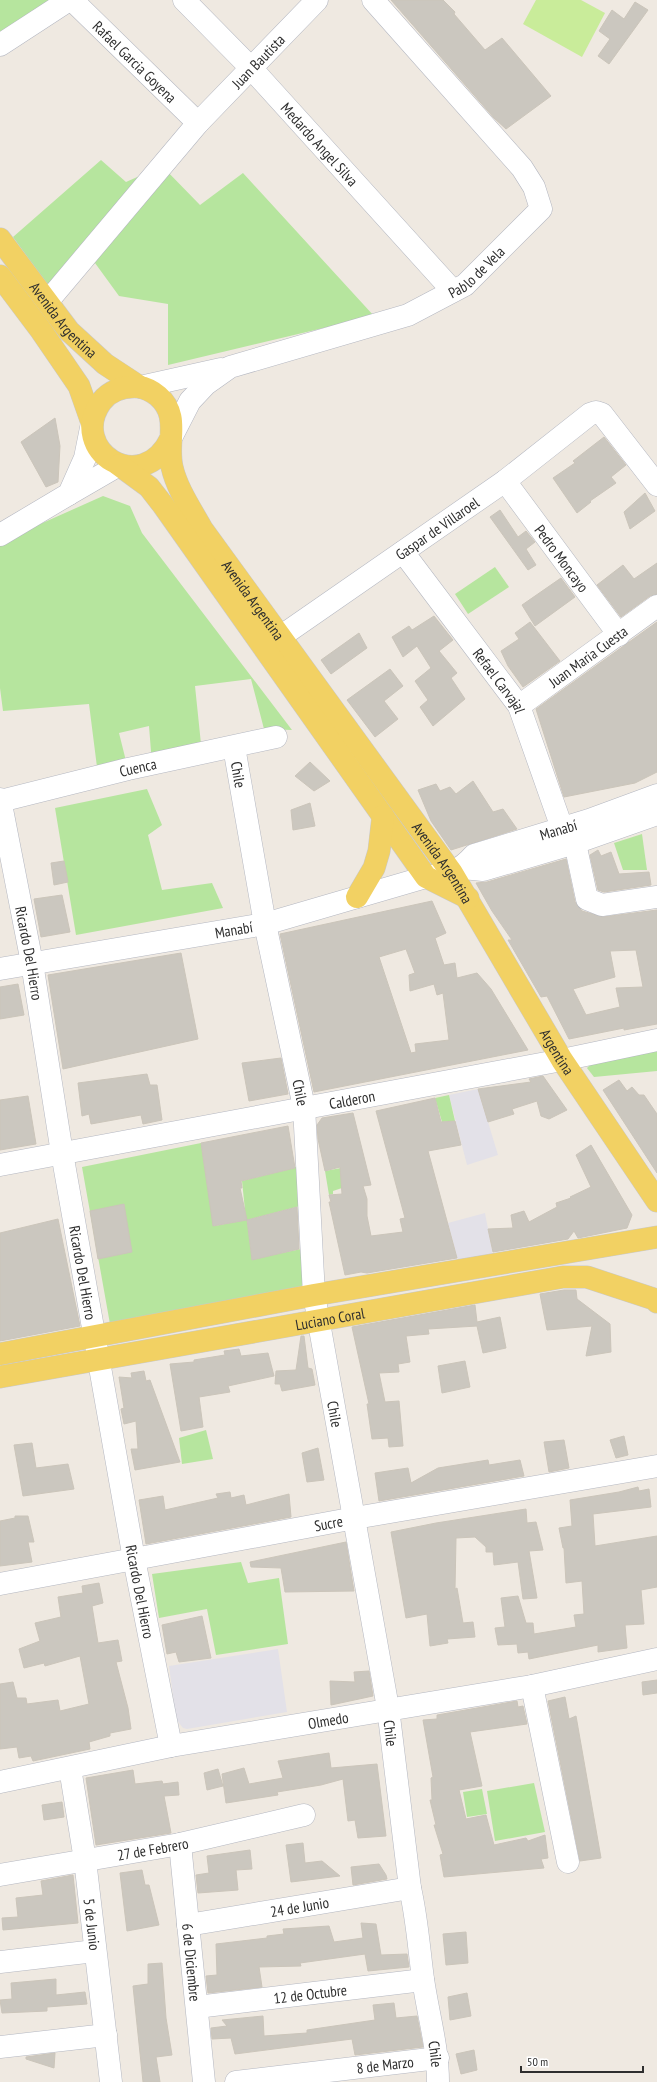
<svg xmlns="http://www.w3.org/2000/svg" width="657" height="2082" font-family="'PT Sans Narrow',sans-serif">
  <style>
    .industrial { fill: #e3e1e8 }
    .green { fill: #b6e59e }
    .pitch { fill: #c9ec9a }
    .building { fill: #cbc7bf; stroke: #cbc5ba; fill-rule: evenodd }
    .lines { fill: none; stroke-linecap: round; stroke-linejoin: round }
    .minor-casing { stroke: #b4b7c1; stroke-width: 23 }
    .major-casing { stroke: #c9c9c9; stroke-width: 23 }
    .minor { stroke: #fff; stroke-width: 22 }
    .major { stroke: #f2d163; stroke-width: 22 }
    .labels { text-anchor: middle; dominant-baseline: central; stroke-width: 3.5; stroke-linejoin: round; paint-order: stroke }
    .street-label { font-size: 15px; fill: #2e2e2e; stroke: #fff }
  </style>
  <rect width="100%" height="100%" fill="#efe9e1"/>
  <!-- industrial -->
  <g class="industrial">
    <path d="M 478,1089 L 498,1155 L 467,1165 L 449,1095 Z"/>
    <path d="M 485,1213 L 493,1255 L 458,1261 L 448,1223 Z"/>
    <path d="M 278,1649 L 287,1712 L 187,1729 L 183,1728 L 179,1723 L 176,1718 L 169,1666 Z"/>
  </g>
  <!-- green -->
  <g class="green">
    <path d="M 0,0 L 53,0 L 0,39 Z"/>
    <path d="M 101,160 L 126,182 L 162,166 L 200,205 L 243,173 L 374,316 L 168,365 L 168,304 L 119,296 L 95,263 L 54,294 L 13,237 Z"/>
    <path d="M 103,496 L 130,506 L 142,533 L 292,730 L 264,729 L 251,679 L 195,686 L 201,744 L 152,764 L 149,726 L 119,733 L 128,769 L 97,767 L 89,704 L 3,711 L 0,688 L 0,542 Z"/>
    <path d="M 495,567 L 509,587 L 468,614 L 455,594 Z"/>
    <path d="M 147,789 L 162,825 L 148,835 L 162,890 L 212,883 L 223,908 L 76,935 L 55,808 Z"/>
    <path d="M 642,834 L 647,870 L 623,870 L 614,843 Z"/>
    <path d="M 657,1050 L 657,1071 L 594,1077 L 587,1068 L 594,1061 Z"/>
    <path d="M 449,1095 L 455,1121 L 442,1122 L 435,1098 Z"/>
    <path d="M 201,1143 L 214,1226 L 246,1220 L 242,1181 L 296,1167 L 304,1205 L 247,1220 L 252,1259 L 311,1247 L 318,1283 L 110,1324 L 82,1167 Z"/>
    <path d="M 341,1168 L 342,1188 L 333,1191 L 333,1194 L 329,1195 L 325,1171 Z"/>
    <path d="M 206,1430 L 213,1459 L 182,1464 L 179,1438 Z"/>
    <path d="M 241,1562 L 248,1583 L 279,1578 L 288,1644 L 216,1655 L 207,1609 L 159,1618 L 152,1574 Z"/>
    <path d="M 534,1783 L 545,1832 L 495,1841 L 487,1791 Z"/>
    <path d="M 482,1789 L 487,1814 L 467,1817 L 463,1792 Z"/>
  </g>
  <!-- pitch -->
  <path class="pitch" d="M 536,0 L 581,0 L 605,13 L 582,57 L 523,24 Z"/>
  <!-- building -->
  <g class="building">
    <path d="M 391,0 L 443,0 L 455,12 L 454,14 L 485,50 L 502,38 L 551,96 L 506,129 L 494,118 Z"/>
    <path d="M 635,2 L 648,10 L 609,64 L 598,56 L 610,39 L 599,31 L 612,10 L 624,19 Z"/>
    <path d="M 55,418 L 60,446 L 58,482 L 46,487 L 21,442 Z"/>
    <path d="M 604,437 L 626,465 L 611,477 L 616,483 L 590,501 L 591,502 L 577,513 L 553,478 L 575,463 L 573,461 Z"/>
    <path d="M 645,493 L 655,511 L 630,529 L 624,512 Z"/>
    <path d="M 500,510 L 518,537 L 526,531 L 535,542 L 526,549 L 536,565 L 528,570 L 490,517 Z"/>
    <path d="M 657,563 L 657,594 L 650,596 L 621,617 L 597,585 L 623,565 L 634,579 Z"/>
    <path d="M 561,578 L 575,597 L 535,626 L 522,605 Z"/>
    <path d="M 434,616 L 453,640 L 439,651 L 457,673 L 451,678 L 465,699 L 433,726 L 420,707 L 428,700 L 415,681 L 431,668 L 417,646 L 403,657 L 392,637 L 409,626 L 412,630 Z"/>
    <path d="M 530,622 L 560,661 L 523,687 L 508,666 L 501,651 L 519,639 L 515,633 Z"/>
    <path d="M 657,622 L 657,772 L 635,783 L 564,797 L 536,709 Z"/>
    <path d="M 359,633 L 367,648 L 331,674 L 321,660 Z"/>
    <path d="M 390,669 L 403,686 L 384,701 L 398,719 L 375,737 L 347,700 Z"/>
    <path d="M 310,762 L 330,781 L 314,791 L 295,776 Z"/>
    <path d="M 473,781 L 493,812 L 503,809 L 517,829 L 451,850 L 431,821 L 418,790 L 436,784 L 440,791 L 450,787 L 456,794 Z"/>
    <path d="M 310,803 L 315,826 L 293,830 L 291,810 Z"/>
    <path d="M 598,850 L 601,856 L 611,852 L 619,874 L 649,872 L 651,885 L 604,892 L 598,890 L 590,855 Z"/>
    <path d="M 566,859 L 575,902 L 582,911 L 603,917 L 657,910 L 657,1024 L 624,1030 L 624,1028 L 569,1039 L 547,996 L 541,997 L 508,940 L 512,940 L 492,911 L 476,883 L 487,882 ZM 636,950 L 643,987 L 616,988 L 620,1007 L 586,1015 L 573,989 L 615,977 L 610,951 Z"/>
    <path d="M 64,861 L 68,882 L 54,885 L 51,863 Z"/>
    <path d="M 62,895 L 70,932 L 41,937 L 34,899 Z"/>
    <path d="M 432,901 L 446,933 L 435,938 L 444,965 L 455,963 L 457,978 L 477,973 L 491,989 L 528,1050 L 314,1092 L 280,934 ZM 406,949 L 415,973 L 409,975 L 410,991 L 434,984 L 437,995 L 443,993 L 449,1040 L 415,1044 L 416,1052 L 411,1053 L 379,957 Z"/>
    <path d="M 181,953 L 198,1039 L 63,1069 L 48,975 Z"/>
    <path d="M 18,984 L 24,1015 L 0,1019 L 0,987 Z"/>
    <path d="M 281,1058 L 288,1094 L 249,1101 L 242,1063 Z"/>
    <path d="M 147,1074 L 150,1085 L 157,1085 L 162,1120 L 143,1124 L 141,1115 L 91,1124 L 89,1114 L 82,1116 L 78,1083 Z"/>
    <path d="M 543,1076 L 567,1110 L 549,1119 L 541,1116 L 537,1101 L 512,1109 L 514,1114 L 488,1122 L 478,1089 L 531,1082 L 529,1079 Z"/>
    <path d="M 619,1080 L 627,1091 L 632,1087 L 639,1095 L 644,1095 L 657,1114 L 657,1173 L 603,1090 Z"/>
    <path d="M 28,1096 L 36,1144 L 0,1150 L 0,1100 Z"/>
    <path d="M 435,1098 L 441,1122 L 455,1121 L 461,1145 L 428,1151 L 457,1258 L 367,1273 L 361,1272 L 345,1275 L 329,1202 L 331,1202 L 329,1195 L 342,1194 L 340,1167 L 325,1171 L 318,1139 L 317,1125 L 322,1118 L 353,1113 L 371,1185 L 363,1186 L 367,1199 L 367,1216 L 371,1236 L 403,1232 L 400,1219 L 405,1218 L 376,1111 Z"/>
    <path d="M 288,1126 L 295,1168 L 241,1181 L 242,1188 L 240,1188 L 247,1220 L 213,1226 L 201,1143 Z"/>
    <path d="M 591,1145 L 632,1215 L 627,1228 L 578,1238 L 574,1231 L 568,1239 L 493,1252 L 488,1229 L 513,1228 L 511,1215 L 524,1211 L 529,1222 L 557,1207 L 556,1203 L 571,1198 L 570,1197 L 591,1187 L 576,1155 Z"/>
    <path d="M 124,1204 L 132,1252 L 98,1259 L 90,1211 Z"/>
    <path d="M 297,1207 L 299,1249 L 252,1260 L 247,1220 Z"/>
    <path d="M 58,1219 L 80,1326 L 0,1341 L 0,1233 Z"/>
    <path d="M 564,1290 L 576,1290 L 577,1299 L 610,1324 L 611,1352 L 586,1356 L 592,1326 L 547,1330 L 540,1294 Z"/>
    <path d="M 475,1305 L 477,1322 L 500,1317 L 506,1348 L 483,1353 L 477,1326 L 428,1329 L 429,1334 L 406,1336 L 410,1362 L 398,1364 L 399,1372 L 379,1373 L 385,1402 L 399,1401 L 403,1446 L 389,1447 L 388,1438 L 372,1439 L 367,1404 L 369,1404 L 352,1327 Z"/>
    <path d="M 301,1336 L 304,1336 L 308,1368 L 312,1369 L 315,1385 L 282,1391 L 280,1384 L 275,1384 L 276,1371 L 296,1370 Z"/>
    <path d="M 239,1349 L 241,1356 L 268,1353 L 274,1376 L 228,1386 L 230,1392 L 199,1397 L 203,1427 L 181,1431 L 170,1364 L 194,1362 L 194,1360 L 225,1355 L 224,1351 Z"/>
    <path d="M 465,1361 L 470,1387 L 442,1393 L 438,1366 Z"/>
    <path d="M 144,1371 L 146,1381 L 150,1380 L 180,1462 L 135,1470 L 131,1449 L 138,1449 L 136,1421 L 124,1424 L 121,1409 L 124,1408 L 119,1377 L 132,1378 L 131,1373 Z"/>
    <path d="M 624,1436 L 628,1455 L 616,1458 L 610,1440 Z"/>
    <path d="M 564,1440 L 569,1468 L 549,1472 L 544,1442 Z"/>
    <path d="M 32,1443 L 36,1468 L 68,1464 L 74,1489 L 23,1496 L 14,1445 Z"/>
    <path d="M 318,1448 L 324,1480 L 307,1482 L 302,1453 Z"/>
    <path d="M 488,1460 L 489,1465 L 520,1460 L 524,1476 L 379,1501 L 375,1473 L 408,1468 L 411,1483 L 438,1468 Z"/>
    <path d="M 638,1487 L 639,1491 L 649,1489 L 651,1507 L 593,1514 L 595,1546 L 657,1536 L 657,1587 L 641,1590 L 644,1624 L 625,1625 L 627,1648 L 598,1652 L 598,1645 L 529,1659 L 528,1652 L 518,1653 L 517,1644 L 498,1645 L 495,1628 L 505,1627 L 501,1598 L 518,1596 L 526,1623 L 533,1623 L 534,1634 L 576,1627 L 574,1615 L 584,1614 L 582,1581 L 566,1583 L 564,1548 L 563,1548 L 559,1528 L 572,1526 L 570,1500 L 619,1492 Z"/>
    <path d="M 230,1492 L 231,1498 L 244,1495 L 246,1505 L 289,1494 L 291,1517 L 146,1544 L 139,1500 L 163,1496 L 165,1510 L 218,1498 L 216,1494 Z"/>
    <path d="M 526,1509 L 527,1523 L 536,1522 L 543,1550 L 529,1551 L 537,1598 L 523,1599 L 518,1562 L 494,1565 L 493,1552 L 486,1552 L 486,1547 L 475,1537 L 456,1538 L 455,1589 L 457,1588 L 463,1623 L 473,1622 L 475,1637 L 447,1639 L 448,1643 L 430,1646 L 427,1614 L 406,1618 L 391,1532 L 436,1523 Z"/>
    <path d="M 15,1516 L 28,1516 L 34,1542 L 28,1542 L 32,1562 L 0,1566 L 0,1521 L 15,1518 Z"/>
    <path d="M 346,1542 L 354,1591 L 285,1592 L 281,1568 L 251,1567 L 250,1562 Z"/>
    <path d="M 99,1583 L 103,1603 L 92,1606 L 98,1643 L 118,1640 L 122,1661 L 116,1662 L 128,1708 L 131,1729 L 110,1733 L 110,1736 L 89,1742 L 90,1749 L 33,1761 L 31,1756 L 19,1758 L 17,1747 L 0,1749 L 0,1684 L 13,1682 L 17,1698 L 26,1698 L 27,1704 L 58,1700 L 60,1711 L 89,1704 L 80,1656 L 45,1666 L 44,1663 L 24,1668 L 19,1649 L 40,1641 L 35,1623 L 61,1617 L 58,1597 L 83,1593 L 82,1586 Z"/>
    <path d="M 202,1616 L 211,1658 L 179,1662 L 176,1652 L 167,1654 L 162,1625 Z"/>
    <path d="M 369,1671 L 373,1696 L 331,1705 L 330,1681 L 355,1682 L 354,1672 Z"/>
    <path d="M 657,1680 L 657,1693 L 643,1695 L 642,1682 Z"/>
    <path d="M 565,1697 L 569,1719 L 576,1716 L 601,1858 L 580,1861 L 548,1701 Z"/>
    <path d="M 517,1701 L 518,1707 L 523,1706 L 527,1724 L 470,1732 L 482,1786 L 459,1790 L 466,1819 L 486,1815 L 494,1845 L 526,1838 L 528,1841 L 545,1835 L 548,1858 L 541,1859 L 544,1868 L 444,1877 L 440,1855 L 443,1854 L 434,1825 L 436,1825 L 430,1800 L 432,1800 L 431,1778 L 433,1777 L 423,1720 L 437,1719 L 437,1715 Z"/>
    <path d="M 329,1753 L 331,1768 L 377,1764 L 386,1836 L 358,1838 L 355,1820 L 348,1821 L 343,1779 L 321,1785 L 277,1792 L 278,1795 L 226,1803 L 222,1774 L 244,1768 L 249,1784 L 283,1778 L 278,1761 Z"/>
    <path d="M 218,1769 L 223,1786 L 207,1790 L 204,1773 Z"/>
    <path d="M 133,1770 L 135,1784 L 162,1781 L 163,1784 L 178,1782 L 179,1795 L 164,1796 L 171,1833 L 96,1845 L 86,1778 Z"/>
    <path d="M 62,1802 L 64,1817 L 44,1820 L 42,1805 Z"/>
    <path d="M 303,1843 L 305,1863 L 322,1861 L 340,1876 L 291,1882 L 286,1845 Z"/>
    <path d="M 250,1850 L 252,1869 L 236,1870 L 238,1890 L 198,1893 L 196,1875 L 209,1873 L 207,1856 Z"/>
    <path d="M 379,1864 L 386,1875 L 387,1879 L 353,1885 L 351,1867 Z"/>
    <path d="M 142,1870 L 145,1885 L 149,1885 L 159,1925 L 127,1931 L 120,1873 Z"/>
    <path d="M 73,1875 L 78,1923 L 3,1930 L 2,1918 L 18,1917 L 16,1898 L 43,1895 L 41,1881 Z"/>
    <path d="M 361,1923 L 376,1924 L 381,1955 L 407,1954 L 409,1967 L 368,1971 L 365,1954 L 300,1963 L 301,1966 L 259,1967 L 262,1987 L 208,1993 L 206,1976 L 217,1975 L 216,1944 L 267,1938 L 267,1936 L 284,1934 L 283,1929 L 329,1926 L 334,1942 L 363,1938 Z"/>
    <path d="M 466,1932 L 468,1963 L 446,1965 L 443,1934 Z"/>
    <path d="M 162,1963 L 166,2018 L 172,2055 L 156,2057 L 160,2082 L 143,2082 L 133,1986 L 148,1984 L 148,1964 Z"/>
    <path d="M 56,1979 L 56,1995 L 85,1992 L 87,2004 L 47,2007 L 47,2011 L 2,2013 L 0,2000 L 12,1999 L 11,1983 Z"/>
    <path d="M 467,1993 L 471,2016 L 450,2020 L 448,1997 Z"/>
    <path d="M 394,2003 L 396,2018 L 417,2016 L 423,2047 L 355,2055 L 352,2039 L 235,2054 L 231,2038 L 212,2039 L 211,2028 L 227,2026 L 222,2020 L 263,2016 L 264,2036 L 307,2033 L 307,2030 L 375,2020 L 373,2005 Z"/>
    <path d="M 474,2050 L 477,2070 L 461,2074 L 456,2054 Z"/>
    <path d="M 55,2053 L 54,2068 L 26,2059 L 26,2057 Z"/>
  </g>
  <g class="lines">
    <!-- minor casing -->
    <g class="minor-casing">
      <g id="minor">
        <path id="s1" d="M 72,0 L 198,123"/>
        <path id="s2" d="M 184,0 L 251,68 L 453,291"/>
        <path d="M 0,45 L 69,0"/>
        <path id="s3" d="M 48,301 L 198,123 L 317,0"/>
        <path d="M 140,387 L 221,369"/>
        <path id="s4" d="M 171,438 L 190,401 L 206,384 L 230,367 L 408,315 L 465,285 L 541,209 L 534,187 L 522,168 L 373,0"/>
        <path id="s5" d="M 505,481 L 619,635"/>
        <path d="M 69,494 L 119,465"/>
        <path d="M 0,535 L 69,494 L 85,458 L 92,423"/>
        <path id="s6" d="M 403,552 L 519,706 L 562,828"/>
        <path id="s7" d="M 280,637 L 505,481 L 590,414 L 596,412 L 602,414 L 657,485"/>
        <path id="s8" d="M 519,706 L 657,606"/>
        <path id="s9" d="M 234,747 L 265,924 L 304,1107 L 314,1295 L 388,1708 L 410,1888 C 417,1918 419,1949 423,1979 C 428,2014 438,2047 438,2082"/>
        <path id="s10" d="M 0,799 L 32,963 L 62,1153 L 134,1559 L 171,1746"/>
        <path id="s11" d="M 0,801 L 128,769 L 276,737"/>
        <path d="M 575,843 L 587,899 L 602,905 L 657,897"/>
        <path d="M 463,868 L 483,870 L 575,843 L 657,814"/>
        <path id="s12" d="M 0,969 L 265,924 L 426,877 C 449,873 458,873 474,855 L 589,820 L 657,795"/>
        <path id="s13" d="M 0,1165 L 562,1060 L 657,1040"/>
        <path id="s14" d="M 0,1584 L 355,1518 L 657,1466"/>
        <path d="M 532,1686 L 568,1862"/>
        <path id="s15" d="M 70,1768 L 85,1860 L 111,2082"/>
        <path id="s16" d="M 0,1782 L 171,1746 L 532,1686 L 657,1659"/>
        <path id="s17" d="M 180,1844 L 204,2082"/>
        <path id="s18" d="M 0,1875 L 180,1844 L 304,1815"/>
        <path id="s19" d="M 188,1925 L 410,1888"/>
        <path d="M 0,1962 L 95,1951"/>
        <path id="s20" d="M 197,2007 L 423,1980"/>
        <path d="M 0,2047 L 106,2035"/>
        <path id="s21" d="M 236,2082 L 438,2058"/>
      </g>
    </g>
    <!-- major casing -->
    <g class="major-casing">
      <g id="major">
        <path id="s22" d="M 0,239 L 69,331 L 105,364 L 140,387"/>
        <path d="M 0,276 L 40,329 L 79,386 L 92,423"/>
        <path id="s23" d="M 171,438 C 142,499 67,450 101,402 C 110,390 125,386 139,387 C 146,388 153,392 158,396 C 181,416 166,441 172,467 C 177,489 191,509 202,529 L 452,873 L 562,1060 L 657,1201"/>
        <path d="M 119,465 L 149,487 L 163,505 L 426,877 L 468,898"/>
        <path d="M 357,897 L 374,868 L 379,851 L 383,816"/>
        <path d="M 0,1354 L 314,1295 L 657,1237"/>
        <path id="s24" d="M 0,1377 L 563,1277 L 587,1277 L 654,1299 L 657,1302"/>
      </g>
    </g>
    <!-- minor -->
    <use href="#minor" class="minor"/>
    <!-- major -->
    <use href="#major" class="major"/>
  </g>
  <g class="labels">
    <!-- street labels -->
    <g class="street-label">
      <text stroke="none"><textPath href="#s1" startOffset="88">Rafael Garcia Goyena</textPath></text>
      <text stroke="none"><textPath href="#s3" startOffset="319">Juan Bautista</textPath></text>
      <text stroke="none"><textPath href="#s2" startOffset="198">Medardo Angel Silva</textPath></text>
      <text stroke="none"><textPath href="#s4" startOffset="361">Pablo de Vela</textPath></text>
      <text stroke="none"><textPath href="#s22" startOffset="103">Avenida Argentina</textPath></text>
      <text stroke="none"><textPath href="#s7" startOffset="191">Gaspar de Villaroel</textPath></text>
      <text stroke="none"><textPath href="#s5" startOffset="96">Pedro Moncayo</textPath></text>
      <text stroke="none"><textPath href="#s23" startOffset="435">Avenida Argentina</textPath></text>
      <text stroke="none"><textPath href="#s8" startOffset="85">Juan Maria Cuesta</textPath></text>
      <text stroke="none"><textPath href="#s6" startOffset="161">Refael Carvajal</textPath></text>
      <text stroke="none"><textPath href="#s11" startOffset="142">Cuenca</textPath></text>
      <text stroke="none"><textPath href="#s9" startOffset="28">Chile</textPath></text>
      <text stroke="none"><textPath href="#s12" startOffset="579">Manabí</textPath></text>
      <text stroke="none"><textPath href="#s23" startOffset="759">Avenida Argentina</textPath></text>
      <text stroke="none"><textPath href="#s12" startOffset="237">Manabí</textPath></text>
      <text stroke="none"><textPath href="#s10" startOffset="157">Ricardo Del Hierro</textPath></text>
      <text stroke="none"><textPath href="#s23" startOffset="980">Argentina</textPath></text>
      <text stroke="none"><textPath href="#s9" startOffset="352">Chile</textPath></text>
      <text stroke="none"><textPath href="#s13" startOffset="358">Calderon</textPath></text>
      <text stroke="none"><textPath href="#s10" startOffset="481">Ricardo Del Hierro</textPath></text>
      <text stroke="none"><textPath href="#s24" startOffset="335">Luciano Coral</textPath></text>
      <text stroke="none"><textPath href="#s9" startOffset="676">Chile</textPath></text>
      <text stroke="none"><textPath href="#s14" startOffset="334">Sucre</textPath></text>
      <text stroke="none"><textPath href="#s10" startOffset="805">Ricardo Del Hierro</textPath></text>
      <text stroke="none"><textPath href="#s16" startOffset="334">Olmedo</textPath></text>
      <text stroke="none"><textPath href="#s9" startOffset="1000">Chile</textPath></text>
      <text stroke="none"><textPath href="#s18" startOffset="155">27 de Febrero</textPath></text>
      <text stroke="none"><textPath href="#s19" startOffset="113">24 de Junio</textPath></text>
      <text stroke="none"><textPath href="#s15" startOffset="158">5 de Junio</textPath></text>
      <text stroke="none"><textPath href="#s17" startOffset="119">6 de Diciembre</textPath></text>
      <text stroke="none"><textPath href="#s20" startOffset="114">12 de Octubre</textPath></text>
      <text stroke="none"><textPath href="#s9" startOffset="1324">Chile</textPath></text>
      <text stroke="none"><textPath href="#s21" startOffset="150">8 de Marzo</textPath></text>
    </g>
  </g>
  <!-- scale -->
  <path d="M521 2066v6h122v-6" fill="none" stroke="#2e2e2e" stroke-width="2"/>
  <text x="527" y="2066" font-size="12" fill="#2e2e2e" stroke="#ffffff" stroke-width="3" paint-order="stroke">50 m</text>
</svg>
